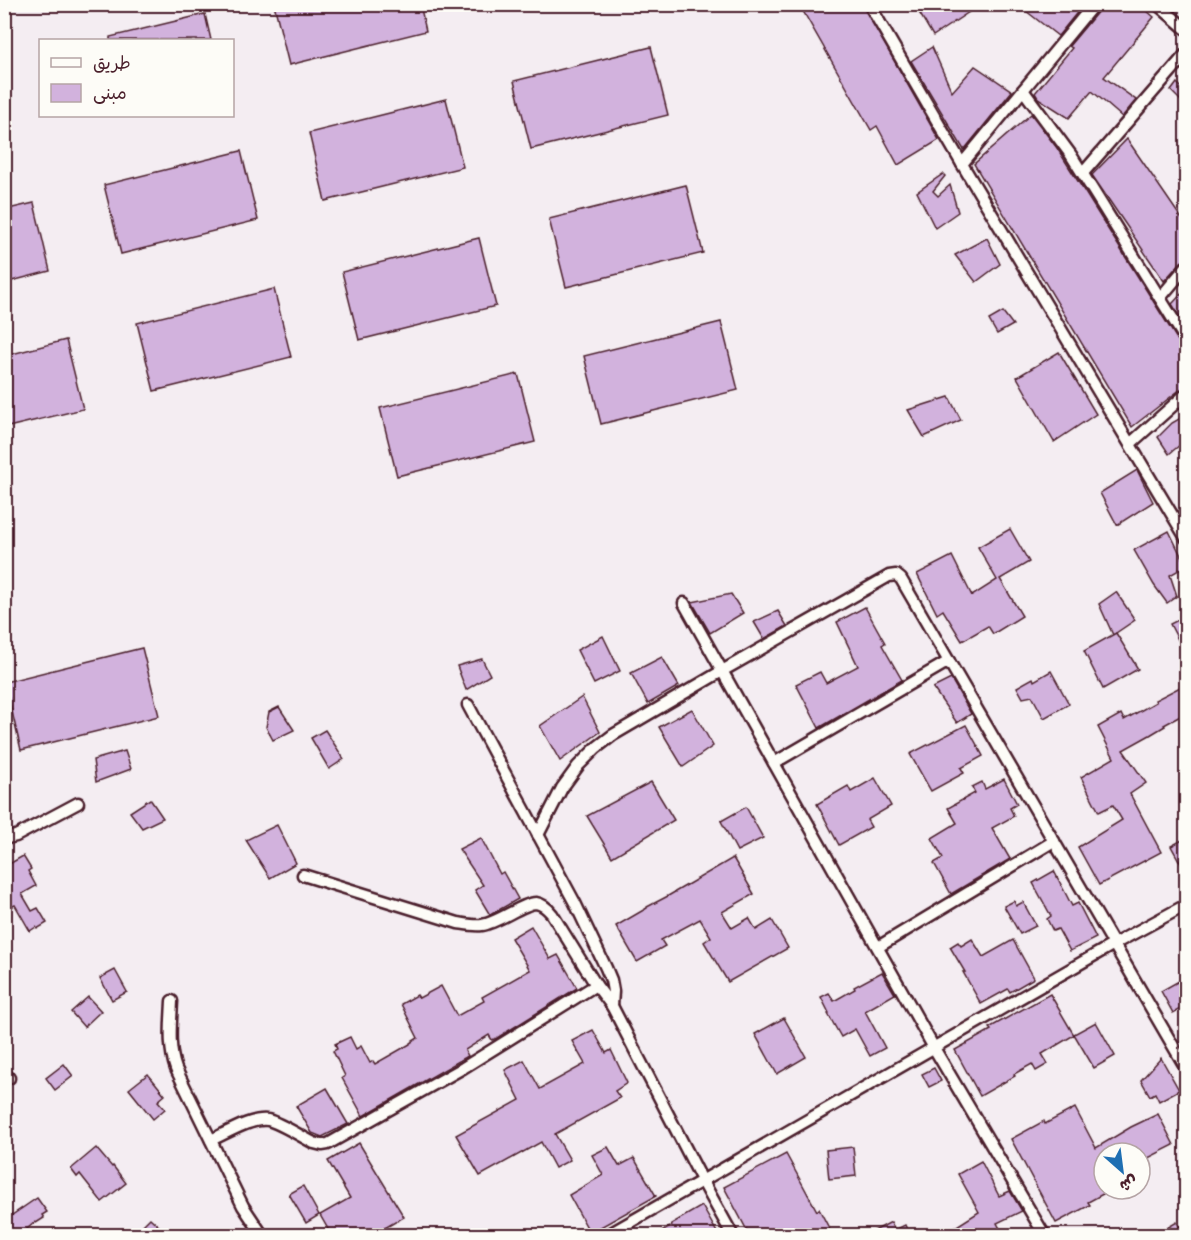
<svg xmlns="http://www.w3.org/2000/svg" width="1191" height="1240" font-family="'Shantell Sans','Playpen Sans Arabic',sans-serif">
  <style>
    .building { fill: #d2b2dd; stroke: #4a1f2b; stroke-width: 1.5 }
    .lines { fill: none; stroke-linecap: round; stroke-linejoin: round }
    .street-casing { stroke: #4a1f2b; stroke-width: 15 }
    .street { stroke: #fdfcf7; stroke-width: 10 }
  </style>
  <rect width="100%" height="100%" fill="#f4edf2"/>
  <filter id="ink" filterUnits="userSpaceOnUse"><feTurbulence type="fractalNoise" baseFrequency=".0167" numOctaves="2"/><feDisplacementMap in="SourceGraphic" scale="12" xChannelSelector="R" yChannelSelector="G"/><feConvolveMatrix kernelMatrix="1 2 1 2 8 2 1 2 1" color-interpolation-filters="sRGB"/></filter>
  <g filter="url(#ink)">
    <!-- building -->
    <g class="building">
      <path d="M 274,4 L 420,4 L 426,31 L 289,65 Z"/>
      <path d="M 799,4 L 862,4 L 939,140 L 898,165 L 877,126 L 871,130 Z"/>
      <path d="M 914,4 L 981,4 L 933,36 Z"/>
      <path d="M 1032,4 L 1084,4 L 1058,36 L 1026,11 Z"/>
      <path d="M 1101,4 L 1139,4 L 1154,17 L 1104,77 L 1136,100 L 1122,117 L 1092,91 L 1069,118 L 1038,98 L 1035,93 L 1072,48 L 1069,46 L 1100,9 Z"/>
      <path d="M 205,14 L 211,40 L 110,40 L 110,37 Z"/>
      <path d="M 651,47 L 668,115 L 531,149 L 514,81 Z"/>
      <path d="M 932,47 L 952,92 L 975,66 L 1012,91 L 964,150 L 911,61 Z"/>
      <path d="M 1177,83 L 1186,92 L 1186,106 L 1171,91 Z"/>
      <path d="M 446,99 L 463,167 L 325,201 L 309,133 Z"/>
      <path d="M 1031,114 L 1057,148 L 1081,186 L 1180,344 L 1186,347 L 1186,385 L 1132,427 L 974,164 Z"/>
      <path d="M 1127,139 L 1186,225 L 1186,259 L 1181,262 L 1164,281 L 1092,175 Z"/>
      <path d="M 241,151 L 258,220 L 121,254 L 104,185 Z"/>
      <path d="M 943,174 L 945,176 L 933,191 L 938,196 L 950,185 L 958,212 L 935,228 L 917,192 Z"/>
      <path d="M 686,185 L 703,253 L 566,287 L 549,219 Z"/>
      <path d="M 34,203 L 50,271 L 4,283 L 4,210 Z"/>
      <path d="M 479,238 L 496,306 L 359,340 L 342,272 Z"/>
      <path d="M 987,238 L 1000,264 L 976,282 L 955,255 Z"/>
      <path d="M 274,289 L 291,357 L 154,391 L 137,323 Z"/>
      <path d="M 1186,289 L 1186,327 L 1172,304 Z"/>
      <path d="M 1003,312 L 1013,325 L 997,334 L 989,320 Z"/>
      <path d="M 721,322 L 738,390 L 601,424 L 584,356 Z"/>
      <path d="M 66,340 L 83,409 L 4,428 L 4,356 Z"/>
      <path d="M 1059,352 L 1096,414 L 1054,442 L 1017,377 Z"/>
      <path d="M 518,374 L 535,442 L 397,476 L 380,408 Z"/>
      <path d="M 949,397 L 961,420 L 924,437 L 908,410 Z"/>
      <path d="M 1186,415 L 1186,440 L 1169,454 L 1158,437 L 1172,423 Z"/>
      <path d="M 1137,470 L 1153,502 L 1117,525 L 1100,493 Z"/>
      <path d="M 1010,529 L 1029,562 L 1000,579 L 1022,616 L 993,634 L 988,626 L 962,641 L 943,610 L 937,614 L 917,574 L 952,556 L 972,596 L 997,580 L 978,547 Z"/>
      <path d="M 1169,531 L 1186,566 L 1170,575 L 1177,596 L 1167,603 L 1154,585 L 1134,550 Z"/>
      <path d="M 1116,592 L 1135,620 L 1113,635 L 1099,604 Z"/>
      <path d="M 731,594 L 743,613 L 710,633 L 692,602 Z"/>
      <path d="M 865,607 L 885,643 L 882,645 L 902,680 L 819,728 L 796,684 L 820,672 L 826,683 L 858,666 L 837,622 Z"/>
      <path d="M 778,611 L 787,626 L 764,639 L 754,622 Z"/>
      <path d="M 1186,616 L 1186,655 L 1170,624 Z"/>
      <path d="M 1116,633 L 1138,669 L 1103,689 L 1084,651 Z"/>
      <path d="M 603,636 L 620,671 L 594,684 L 577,650 Z"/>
      <path d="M 142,648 L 159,716 L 21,750 L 5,682 Z"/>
      <path d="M 662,657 L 679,686 L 648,704 L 631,673 Z"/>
      <path d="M 482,659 L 490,675 L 466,690 L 457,666 Z"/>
      <path d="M 1051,671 L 1069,704 L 1044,718 L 1032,696 L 1023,698 L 1017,687 L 1033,678 L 1034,681 Z"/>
      <path d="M 951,679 L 971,714 L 957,723 L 933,688 Z"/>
      <path d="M 1186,684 L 1186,713 L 1164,725 L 1165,726 L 1150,735 L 1123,750 L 1146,783 L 1130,794 L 1161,852 L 1099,885 L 1078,847 L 1122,820 L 1113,805 L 1099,812 L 1081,777 L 1114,758 L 1098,727 L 1121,714 L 1124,720 L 1156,702 L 1155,700 Z"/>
      <path d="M 582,697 L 600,732 L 560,761 L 540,726 Z"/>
      <path d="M 279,707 L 294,730 L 273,740 L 266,727 L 269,712 Z"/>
      <path d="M 692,709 L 713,746 L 683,767 L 659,727 Z"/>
      <path d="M 966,725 L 983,756 L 961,768 L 964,773 L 931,791 L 910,754 Z"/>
      <path d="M 325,730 L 344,759 L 329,769 L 311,738 Z"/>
      <path d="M 125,751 L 131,769 L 96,782 L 93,760 Z"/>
      <path d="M 875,778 L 891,806 L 867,820 L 871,827 L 839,845 L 817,804 L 848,786 L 851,792 Z"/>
      <path d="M 1004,779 L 1017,804 L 1010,808 L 1014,816 L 992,828 L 1010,859 L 951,894 L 934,863 L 943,858 L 932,838 L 957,823 L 948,808 L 975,793 L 972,787 L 982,782 L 985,789 Z"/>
      <path d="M 651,782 L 674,820 L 612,857 L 587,816 Z"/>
      <path d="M 150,799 L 163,818 L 142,828 L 130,812 Z"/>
      <path d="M 746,807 L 763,838 L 737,851 L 721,821 Z"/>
      <path d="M 277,825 L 296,863 L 270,878 L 246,840 Z"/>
      <path d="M 481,838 L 500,874 L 503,872 L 518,899 L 490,915 L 475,890 L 483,885 L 459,849 Z"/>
      <path d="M 1186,838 L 1186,873 L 1171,846 Z"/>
      <path d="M 23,856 L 31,869 L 28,871 L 36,886 L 22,894 L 32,911 L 38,908 L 47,923 L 37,929 L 36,927 L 30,931 L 15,905 L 4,910 L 4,867 Z"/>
      <path d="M 733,858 L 754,894 L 722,912 L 732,928 L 749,918 L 756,930 L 772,920 L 788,948 L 728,982 L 704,942 L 711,937 L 700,919 L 661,940 L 665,946 L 637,962 L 616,926 L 647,908 L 647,907 L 668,896 Z"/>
      <path d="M 1054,871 L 1072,906 L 1078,903 L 1096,938 L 1070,951 L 1058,929 L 1053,931 L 1047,919 L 1051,916 L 1033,883 Z"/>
      <path d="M 1014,901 L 1016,906 L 1023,902 L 1036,926 L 1020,934 L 1004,906 Z"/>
      <path d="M 531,926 L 550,959 L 558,955 L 577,988 L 497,1038 L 492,1040 L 489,1035 L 465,1050 L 468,1056 L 363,1116 L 342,1078 L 345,1076 L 333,1051 L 337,1049 L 335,1044 L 350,1037 L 356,1049 L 361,1046 L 370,1063 L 373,1061 L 375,1064 L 410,1044 L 410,1043 L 418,1038 L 401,1004 L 417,995 L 419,998 L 441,986 L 457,1016 L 484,1001 L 482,997 L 530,970 L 511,938 Z"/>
      <path d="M 972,939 L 983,957 L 1013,940 L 1034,978 L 1010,992 L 1008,989 L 981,1004 L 963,972 L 965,972 L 950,947 L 958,942 L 961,946 Z"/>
      <path d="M 115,970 L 127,992 L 112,1000 L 100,978 Z"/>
      <path d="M 882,972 L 895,994 L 865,1011 L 885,1048 L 870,1056 L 855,1029 L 841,1037 L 828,1014 L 829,1013 L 821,997 L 829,993 L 834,1001 L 855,989 L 854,987 Z"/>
      <path d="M 1186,977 L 1186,1006 L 1173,1013 L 1161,991 Z"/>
      <path d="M 1050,994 L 1074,1035 L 1042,1054 L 1048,1064 L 1036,1071 L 1032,1064 L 1014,1074 L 1015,1076 L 980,1096 L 955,1050 L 991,1030 L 989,1028 Z"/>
      <path d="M 88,997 L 101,1011 L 84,1027 L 71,1012 Z"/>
      <path d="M 784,1018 L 806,1057 L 777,1074 L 755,1034 Z"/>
      <path d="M 1096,1022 L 1115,1056 L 1094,1068 L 1074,1034 Z"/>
      <path d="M 593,1030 L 606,1053 L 611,1050 L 627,1083 L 615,1091 L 620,1098 L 555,1134 L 570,1160 L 555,1168 L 541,1142 L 480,1176 L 456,1135 L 520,1100 L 505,1070 L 524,1060 L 540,1089 L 585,1064 L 572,1041 Z"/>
      <path d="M 1161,1058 L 1179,1090 L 1159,1101 L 1155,1093 L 1150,1096 L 1141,1080 Z"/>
      <path d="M 64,1064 L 73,1076 L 55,1090 L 46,1078 Z"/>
      <path d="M 934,1068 L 941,1081 L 929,1087 L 922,1074 Z"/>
      <path d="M 148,1074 L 165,1095 L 158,1101 L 165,1109 L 153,1119 L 129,1089 Z"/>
      <path d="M 327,1088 L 348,1124 L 322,1137 L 312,1133 L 296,1106 Z"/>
      <path d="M 1075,1108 L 1096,1148 L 1131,1127 L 1158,1114 L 1174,1145 L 1148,1158 L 1152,1166 L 1140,1173 L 1140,1153 L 1104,1153 L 1104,1189 L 1112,1189 L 1088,1202 L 1090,1205 L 1056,1223 L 1011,1139 L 1044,1121 L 1045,1124 Z"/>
      <path d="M 359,1143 L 404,1217 L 371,1236 L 332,1236 L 320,1215 L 350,1198 L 328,1161 Z"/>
      <path d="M 608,1147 L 619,1166 L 634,1158 L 656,1196 L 590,1233 L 569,1195 L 603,1175 L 592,1155 Z"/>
      <path d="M 853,1147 L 856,1176 L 829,1179 L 826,1150 Z"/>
      <path d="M 96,1148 L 112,1167 L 113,1166 L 126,1183 L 102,1202 L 80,1174 L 77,1177 L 71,1169 Z"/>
      <path d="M 786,1154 L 817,1211 L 819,1209 L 830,1230 L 820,1236 L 750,1236 L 724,1187 Z"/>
      <path d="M 981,1161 L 999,1196 L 1010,1191 L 1022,1211 L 997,1223 L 1004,1236 L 941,1236 L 979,1212 L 958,1174 Z"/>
      <path d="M 303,1186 L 319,1215 L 306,1223 L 289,1194 Z"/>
      <path d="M 37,1198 L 47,1212 L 42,1215 L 44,1218 L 36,1223 L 35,1222 L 19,1236 L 4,1236 L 4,1207 L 12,1215 Z"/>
      <path d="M 702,1206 L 719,1236 L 655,1236 L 672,1226 L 671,1224 Z"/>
      <path d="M 150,1218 L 164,1231 L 158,1236 L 149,1236 L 141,1227 Z"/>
      <path d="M 891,1222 L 895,1230 L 905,1225 L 910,1236 L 865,1236 Z"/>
      <path d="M 1177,1222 L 1184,1236 L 1153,1236 Z"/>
    </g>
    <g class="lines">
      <!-- street casing -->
      <g class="street-casing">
        <g id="street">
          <path d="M 869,4 L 962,164 L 1186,538"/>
          <path d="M 1157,4 L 1186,29"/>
          <path d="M 1023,90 L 1071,155 L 1186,340"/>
          <path d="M 962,164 L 1094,4"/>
          <path d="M 1083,173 L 1186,54"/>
          <path d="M 1160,298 L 1186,267"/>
          <path d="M 1130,444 L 1186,394"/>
          <path d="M 684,603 L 934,1048 L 1045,1236"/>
          <path d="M 468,705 L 575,903 L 606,968 L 611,980 L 613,991 L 612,1006"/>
          <path d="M 774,763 L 949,661"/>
          <path d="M 538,835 L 562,788 L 578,766 L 596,748 L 613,735 L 722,671 L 889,576 L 896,575 L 901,579 L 1186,1068"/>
          <path d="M 4,837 L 7,838 L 16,836 L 78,803"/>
          <path d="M 303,875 L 458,923 C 465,924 474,926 482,925 C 498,923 523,903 536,903 C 543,904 548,909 552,914 L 596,985 L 612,1006 L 702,1180 L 733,1236"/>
          <path d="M 878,947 L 1054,841"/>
          <path d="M 172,1001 C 171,1024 168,1047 176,1069 L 243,1206 L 263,1236"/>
          <path d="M 4,1072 L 9,1078"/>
          <path d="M 211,1140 C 225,1134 252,1117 268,1120 C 280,1123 302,1137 314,1143 L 322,1145 L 328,1144 L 463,1068 L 596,985"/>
          <path d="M 606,1236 L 1114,944 L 1186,905"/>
        </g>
      </g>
      <!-- street -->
      <use href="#street" class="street"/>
    </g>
  </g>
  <!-- margin -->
  <rect width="1191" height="1240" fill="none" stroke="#fdfcf7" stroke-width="24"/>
  <rect x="12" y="12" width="1167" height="1216" fill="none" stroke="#4a1f2b" stroke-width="2" filter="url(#ink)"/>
  <!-- legend -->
  <rect x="39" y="39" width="195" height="78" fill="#fdfcf7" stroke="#b5a4a5" stroke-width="1.5"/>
  <rect x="51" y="58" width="30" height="9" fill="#fdfcf7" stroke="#b5a4a5" stroke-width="1.5"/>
  <text x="93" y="69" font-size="18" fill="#4a1f2b">طريق</text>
  <rect x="51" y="84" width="30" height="18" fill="#d2b2dd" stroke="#b5a4a5" stroke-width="1.5"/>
  <text x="93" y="99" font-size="18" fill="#4a1f2b">مبنى</text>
  <!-- north arrow -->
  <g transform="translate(1122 1171) rotate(152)"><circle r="28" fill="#fdfcf7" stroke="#b5a4a5" stroke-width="1.5"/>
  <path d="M0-4.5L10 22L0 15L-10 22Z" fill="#1f6fb2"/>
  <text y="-9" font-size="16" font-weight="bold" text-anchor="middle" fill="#4a1f2b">ش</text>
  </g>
</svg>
